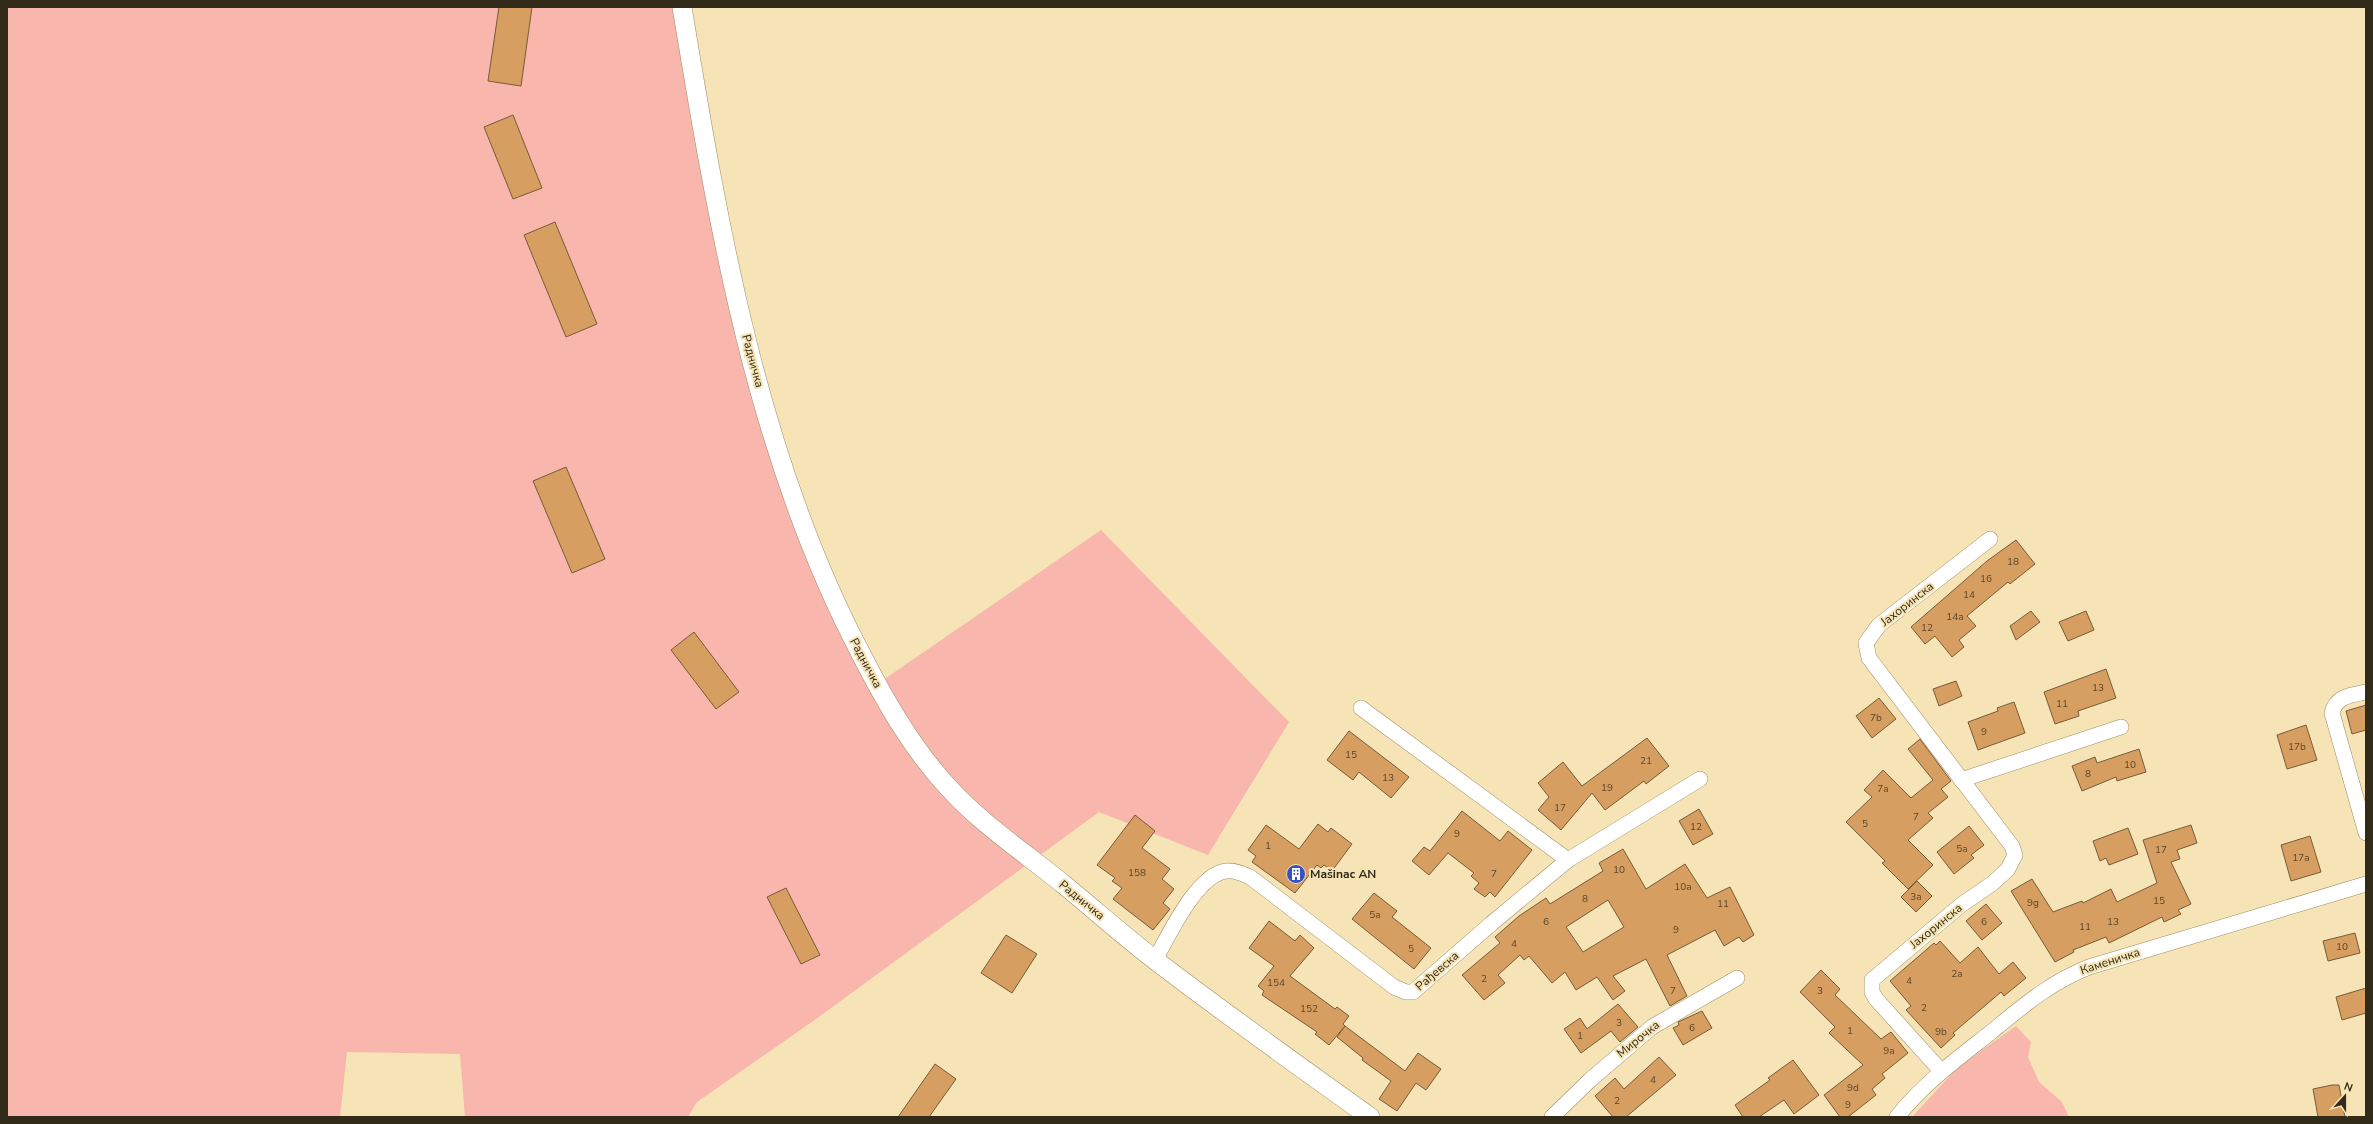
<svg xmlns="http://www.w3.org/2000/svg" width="2373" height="1124" font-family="'Nunito Sans',sans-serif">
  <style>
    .green { fill: #f8b6ad }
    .building { fill: #d69e60; stroke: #785b3a; fill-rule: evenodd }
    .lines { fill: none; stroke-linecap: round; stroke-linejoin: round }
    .minor-casing { stroke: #9e8d63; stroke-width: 16 }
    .tertiary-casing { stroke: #9e8d63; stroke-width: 20 }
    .minor { stroke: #fff; stroke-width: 15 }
    .tertiary { stroke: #fff; stroke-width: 19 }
    .labels { text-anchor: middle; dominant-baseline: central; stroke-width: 4; stroke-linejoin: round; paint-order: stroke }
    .number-label { font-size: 10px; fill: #5a472a }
    .street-label { font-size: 12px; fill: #312a18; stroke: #f6e4b7 }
    .poi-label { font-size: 12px; font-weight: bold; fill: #312a18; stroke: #f6e4b7; text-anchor: start }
  </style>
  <rect width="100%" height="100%" fill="#f6e4b7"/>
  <!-- green -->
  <g class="green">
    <path d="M 7,7 L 675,7 L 693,114 L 817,581 L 834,621 L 870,689 L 1101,530 L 1289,722 L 1208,855 L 1099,812 L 816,1019 L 697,1102 L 688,1117 L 465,1117 L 460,1054 L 347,1052 L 340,1117 L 7,1117 Z"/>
    <path d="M 2016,1026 L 2031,1042 L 2028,1057 L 2039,1082 L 2062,1102 L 2069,1117 L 1912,1117 L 1958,1067 Z"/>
  </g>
  <!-- building -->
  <g class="building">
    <path d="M 499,7 L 532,7 L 521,86 L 488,81 Z"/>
    <path d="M 513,115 L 542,188 L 513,199 L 484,127 Z"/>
    <path d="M 555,222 L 597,324 L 566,337 L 524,235 Z"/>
    <path d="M 566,467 L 605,559 L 572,573 L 533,481 Z"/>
    <path d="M 2016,540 L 2035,564 L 2010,584 L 2008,582 L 1967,616 L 1976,626 L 1959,640 L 1964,647 L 1952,657 L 1935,636 L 1925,644 L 1911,627 L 1987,561 Z"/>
    <path d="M 2031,611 L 2040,622 L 2016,640 L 2010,626 Z"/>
    <path d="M 2086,611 L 2094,630 L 2068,641 L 2059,622 Z"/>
    <path d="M 694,632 L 739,692 L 716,709 L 671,650 Z"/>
    <path d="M 2106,669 L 2116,698 L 2078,711 L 2079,716 L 2055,724 L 2044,692 Z"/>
    <path d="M 1956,681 L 1962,696 L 1939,706 L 1933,689 Z"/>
    <path d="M 1879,698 L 1896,719 L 1872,738 L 1856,716 Z"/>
    <path d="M 2014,702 L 2025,733 L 1978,750 L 1968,722 L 1998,711 L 1997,708 Z"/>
    <path d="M 2366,705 L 2366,730 L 2352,734 L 2346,711 Z"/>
    <path d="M 2306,725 L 2317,760 L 2287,769 L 2277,735 Z"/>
    <path d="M 1349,731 L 1409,777 L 1391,798 L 1359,772 L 1353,780 L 1327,760 Z"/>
    <path d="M 1647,738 L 1669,766 L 1646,784 L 1644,781 L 1605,810 L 1592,793 L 1561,830 L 1538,810 L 1549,797 L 1538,783 L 1563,762 L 1582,786 Z"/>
    <path d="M 1920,739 L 1951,781 L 1941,789 L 1948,797 L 1928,813 L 1933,818 L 1908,840 L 1933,865 L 1908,889 L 1882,863 L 1885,861 L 1846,822 L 1872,797 L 1864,790 L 1883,770 L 1911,798 L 1933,780 L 1908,749 Z"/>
    <path d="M 2139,749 L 2146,772 L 2117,781 L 2116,777 L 2082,791 L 2072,766 L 2095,757 L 2097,763 Z"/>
    <path d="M 1699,809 L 1713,834 L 1693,845 L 1679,821 Z"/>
    <path d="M 1462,811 L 1500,841 L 1508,831 L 1532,850 L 1495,897 L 1490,892 L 1485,897 L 1474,889 L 1479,883 L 1471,876 L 1474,873 L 1448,853 L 1429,875 L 1412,861 L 1424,847 L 1430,851 Z"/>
    <path d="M 1135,815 L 1155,831 L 1142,848 L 1170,869 L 1162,879 L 1174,889 L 1163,903 L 1170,909 L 1153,930 L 1113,899 L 1122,888 L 1112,881 L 1115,878 L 1097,865 Z"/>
    <path d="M 1318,824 L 1328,832 L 1331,828 L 1352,844 L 1332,871 L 1324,865 L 1321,868 L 1317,865 L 1295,893 L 1252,862 L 1256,856 L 1248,850 L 1266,825 L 1299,849 Z"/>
    <path d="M 2191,825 L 2197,843 L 2177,850 L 2180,859 L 2171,862 L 2191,904 L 2178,910 L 2181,914 L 2164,922 L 2162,917 L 2109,943 L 2106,937 L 2073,950 L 2074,952 L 2055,962 L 2011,891 L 2032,879 L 2053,912 L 2082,901 L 2083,903 L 2111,889 L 2117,902 L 2157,883 L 2143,840 Z"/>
    <path d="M 1969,826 L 1984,845 L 1971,855 L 1974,858 L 1954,874 L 1937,852 Z"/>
    <path d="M 2128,828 L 2138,854 L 2109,865 L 2106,858 L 2100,861 L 2093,841 Z"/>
    <path d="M 2310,836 L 2321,872 L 2291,881 L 2281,845 Z"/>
    <path d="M 1623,849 L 1646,889 L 1685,864 L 1707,898 L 1730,887 L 1754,935 L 1743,942 L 1739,937 L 1724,946 L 1715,930 L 1667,955 L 1687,996 L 1670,1006 L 1646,959 L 1613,976 L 1625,991 L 1613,1000 L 1597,977 L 1576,990 L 1565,972 L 1552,983 L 1529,956 L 1524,960 L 1520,955 L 1498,975 L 1505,983 L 1484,1000 L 1462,975 L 1500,943 L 1495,937 L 1519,916 L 1546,898 L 1550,904 L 1603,871 L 1599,863 ZM 1608,900 L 1624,927 L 1583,952 L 1566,927 Z"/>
    <path d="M 1917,881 L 1932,896 L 1916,912 L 1901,897 Z"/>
    <path d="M 786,888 L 820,955 L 801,964 L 767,897 Z"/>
    <path d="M 1374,893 L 1397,911 L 1392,917 L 1431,948 L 1414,969 L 1352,919 Z"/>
    <path d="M 1986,904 L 2002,923 L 1982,940 L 1966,921 Z"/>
    <path d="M 1269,921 L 1295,941 L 1300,935 L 1314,948 L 1290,976 L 1335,1009 L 1337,1007 L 1349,1016 L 1343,1024 L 1345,1026 L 1329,1045 L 1315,1034 L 1317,1032 L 1262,995 L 1264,991 L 1258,986 L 1274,966 L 1249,948 Z"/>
    <path d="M 2355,933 L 2360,953 L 2328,961 L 2323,941 Z"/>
    <path d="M 1006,935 L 1037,954 L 1012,993 L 981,973 Z"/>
    <path d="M 1940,941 L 1960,963 L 1978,947 L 1999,974 L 2013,962 L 2026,978 L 2004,996 L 2001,992 L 1953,1033 L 1955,1035 L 1941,1048 L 1906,1010 L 1911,1006 L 1890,981 L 1934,943 L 1936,945 Z"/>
    <path d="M 1821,970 L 1840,989 L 1835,995 L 1881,1039 L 1891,1032 L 1908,1053 L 1882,1074 L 1885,1078 L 1872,1089 L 1876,1095 L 1848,1117 L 1840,1117 L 1824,1095 L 1863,1065 L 1829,1033 L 1835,1027 L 1800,992 Z"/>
    <path d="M 2366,988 L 2366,1013 L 2342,1020 L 2336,997 Z"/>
    <path d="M 1618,1004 L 1638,1027 L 1620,1042 L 1611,1031 L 1581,1053 L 1564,1029 L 1580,1018 L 1587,1029 Z"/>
    <path d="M 1702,1011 L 1712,1028 L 1683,1045 L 1673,1028 L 1679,1025 L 1678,1022 Z"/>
    <path d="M 1345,1026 L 1405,1071 L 1418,1053 L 1441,1069 L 1426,1090 L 1416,1083 L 1397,1111 L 1379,1099 L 1391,1081 L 1362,1060 L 1363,1058 L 1337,1037 Z"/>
    <path d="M 1659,1057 L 1676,1075 L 1626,1117 L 1613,1117 L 1595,1096 L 1615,1078 L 1624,1089 Z"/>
    <path d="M 1793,1060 L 1819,1095 L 1794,1114 L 1784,1100 L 1759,1117 L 1743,1117 L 1735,1105 L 1770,1080 L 1768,1078 Z"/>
    <path d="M 935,1064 L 956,1079 L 929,1117 L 898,1117 Z"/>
    <path d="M 2332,1085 L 2339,1085 L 2345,1117 L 2318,1117 L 2313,1089 Z"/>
  </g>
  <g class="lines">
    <!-- minor casing -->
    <g class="minor-casing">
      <g id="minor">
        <path d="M 2366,692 C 2351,695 2336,696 2332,713 L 2366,833"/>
        <path d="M 1361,708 L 1568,860"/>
        <path d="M 1961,780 L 2121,727"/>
        <path d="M 1155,960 C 1168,937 1197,873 1227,871 C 1235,870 1243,874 1250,877 L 1394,987 L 1406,992 L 1413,992 L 1492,923 L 1568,860 L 1700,779"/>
        <path d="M 1941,1071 L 1876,999 L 1872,992 L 1872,980 L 1961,905 L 1993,883 L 2008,869 L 2015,855 L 2012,846 L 1869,658 L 1866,643 L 1879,625 L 1990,539"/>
        <path d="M 1552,1117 L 1590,1080 L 1652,1027 L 1737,978"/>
        <path d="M 1897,1117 C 1923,1084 1957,1059 1990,1033 C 2023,1006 2049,983 2089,967 L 2366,884"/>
      </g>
    </g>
    <!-- tertiary casing -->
    <g class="tertiary-casing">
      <path id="tertiary" d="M 682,7 C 718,225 757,457 861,654 C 885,701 912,748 947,786 C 981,824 1024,852 1063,884 C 1095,910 1126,938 1159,963 C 1228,1016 1299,1066 1370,1117"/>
    </g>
    <!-- minor -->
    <use href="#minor" class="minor"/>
    <!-- tertiary -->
    <use href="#tertiary" class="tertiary"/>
  </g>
  <!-- icons -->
  <defs>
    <g id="building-disc" transform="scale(1)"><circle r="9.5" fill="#3551c3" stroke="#f6e4b7"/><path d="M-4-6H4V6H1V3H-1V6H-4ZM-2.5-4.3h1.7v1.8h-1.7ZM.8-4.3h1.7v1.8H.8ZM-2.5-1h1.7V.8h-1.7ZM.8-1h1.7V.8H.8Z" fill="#fff"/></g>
  </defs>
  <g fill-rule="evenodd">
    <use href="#building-disc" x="1296" y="874"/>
  </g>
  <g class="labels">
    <!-- number labels -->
    <g class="number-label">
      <text x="2013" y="562">18</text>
      <text x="1986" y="579">16</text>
      <text x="1969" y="595">14</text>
      <text x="1955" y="617">14a</text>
      <text x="1927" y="628">12</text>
      <text x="2098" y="688">13</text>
      <text x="2062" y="704">11</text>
      <text x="1876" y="718">7b</text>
      <text x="1984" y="732">9</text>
      <text x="2297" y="747">17b</text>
      <text x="1351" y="755">15</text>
      <text x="1646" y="761">21</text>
      <text x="2130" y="765">10</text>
      <text x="2088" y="774">8</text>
      <text x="1388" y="778">13</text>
      <text x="1607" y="788">19</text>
      <text x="1883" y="789">7a</text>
      <text x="1560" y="808">17</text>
      <text x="1916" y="817">7</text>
      <text x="1865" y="824">5</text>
      <text x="1696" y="827">12</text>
      <text x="1457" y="834">9</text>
      <text x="1268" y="846">1</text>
      <text x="1962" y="849">5a</text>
      <text x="2161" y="850">17</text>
      <text x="2301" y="858">17a</text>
      <text x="1619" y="870">10</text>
      <text x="1137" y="873">158</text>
      <text x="1494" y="874">7</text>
      <text x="1683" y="887">10a</text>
      <text x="1916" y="897">3a</text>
      <text x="1585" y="899">8</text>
      <text x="2159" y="901">15</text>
      <text x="2033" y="903">9g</text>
      <text x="1723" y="904">11</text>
      <text x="1375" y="915">5a</text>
      <text x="1546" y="922">6</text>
      <text x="1984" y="922">6</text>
      <text x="2113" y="922">13</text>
      <text x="2085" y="927">11</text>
      <text x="1676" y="930">9</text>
      <text x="1514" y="944">4</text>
      <text x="2342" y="947">10</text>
      <text x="1411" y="949">5</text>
      <text x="1957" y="974">2a</text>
      <text x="1484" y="979">2</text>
      <text x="1909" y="981">4</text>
      <text x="1276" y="983">154</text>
      <text x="1673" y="991">7</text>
      <text x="1820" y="991">3</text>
      <text x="1924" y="1008">2</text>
      <text x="1309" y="1009">152</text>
      <text x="1619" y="1023">3</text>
      <text x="1692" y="1028">6</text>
      <text x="1850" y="1031">1</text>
      <text x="1941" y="1032">9b</text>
      <text x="1580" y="1036">1</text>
      <text x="1889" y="1051">9a</text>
      <text x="1653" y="1080">4</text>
      <text x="1853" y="1088">9d</text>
      <text x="1617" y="1101">2</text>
      <text x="1848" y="1105">9</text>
    </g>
    <!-- street labels -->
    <g class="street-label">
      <text transform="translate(753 361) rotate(75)">Радничка</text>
      <text transform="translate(1907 604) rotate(-38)">Јахоринска</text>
      <text transform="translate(866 663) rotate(62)">Радничка</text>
      <text transform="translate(1082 900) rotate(39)">Радничка</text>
      <text transform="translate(1936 926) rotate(-39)">Јахоринска</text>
      <text transform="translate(2110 961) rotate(-18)">Каменичка</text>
      <text transform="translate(1437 971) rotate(-41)">Рађевска</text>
      <text transform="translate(1638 1039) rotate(-39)">Мирочка</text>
    </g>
    <!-- poi labels -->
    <g class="poi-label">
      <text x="1310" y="874">Mašinac AN</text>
    </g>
  </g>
  <!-- border -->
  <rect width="2373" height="1124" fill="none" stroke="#312a18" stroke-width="16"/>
  <!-- north arrow -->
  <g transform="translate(2345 1096) rotate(21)" stroke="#f6e4b7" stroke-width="3" paint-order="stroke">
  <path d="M0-3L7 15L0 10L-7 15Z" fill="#312a18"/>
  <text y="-6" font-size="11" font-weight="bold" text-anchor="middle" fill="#312a18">N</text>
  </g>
</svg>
